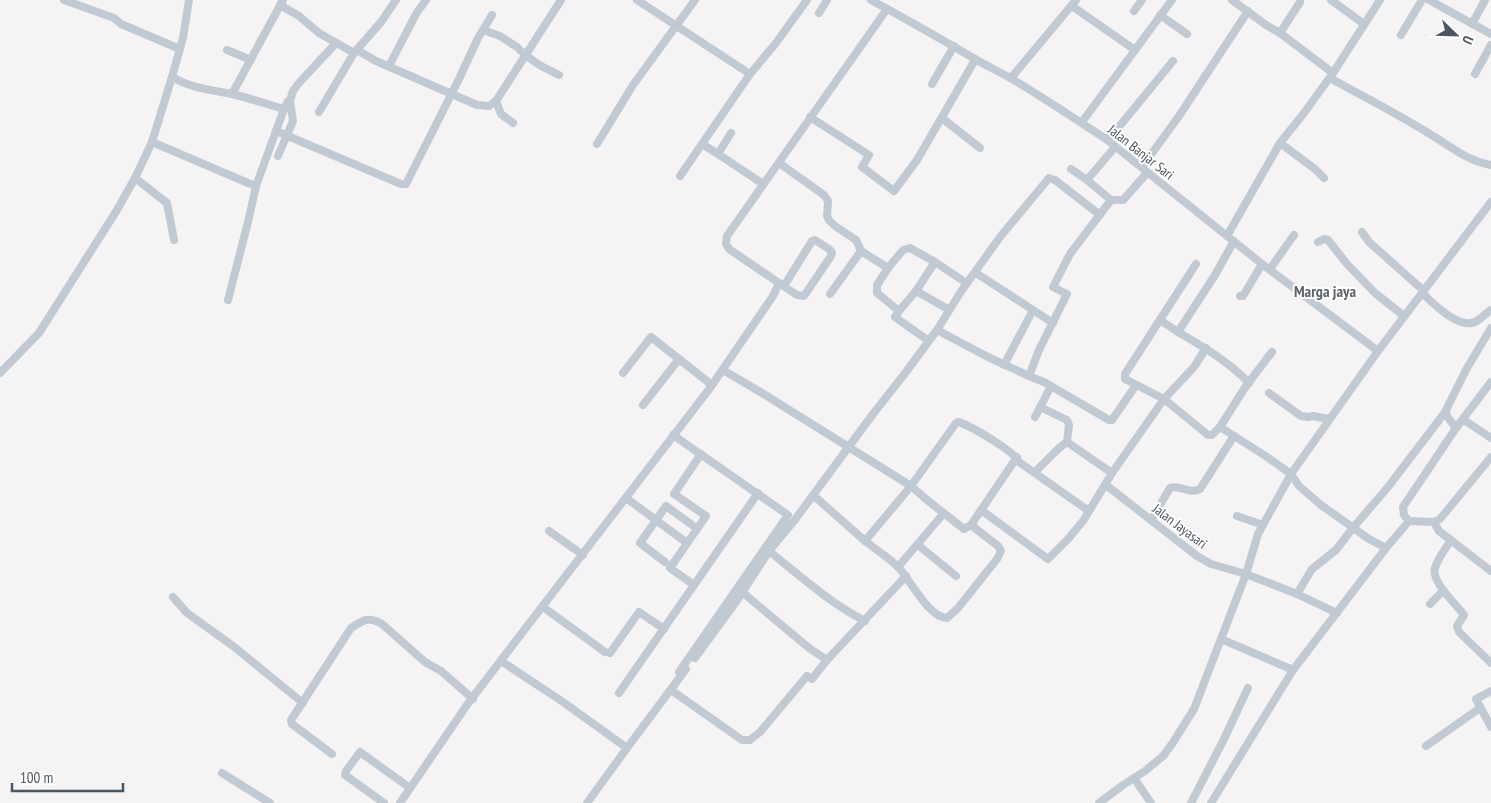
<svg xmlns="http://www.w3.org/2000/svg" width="1491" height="803" font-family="'PT Sans Narrow',sans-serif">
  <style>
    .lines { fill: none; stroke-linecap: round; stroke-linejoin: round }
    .minor { stroke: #c1cad2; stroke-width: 8 }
    .labels { text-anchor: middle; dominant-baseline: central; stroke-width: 4; stroke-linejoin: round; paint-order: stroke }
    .street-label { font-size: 14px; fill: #4a5661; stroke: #fff }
    .quarter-label { font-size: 16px; font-weight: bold; fill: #5f6368; stroke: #fff }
  </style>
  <rect width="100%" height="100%" fill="#f5f3f3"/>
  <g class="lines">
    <!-- minor -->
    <g class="minor">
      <path d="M 64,0 L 114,18 L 121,24 L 180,49"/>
      <path d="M 637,0 L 750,74"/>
      <path d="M 871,0 C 906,19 941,39 975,59 C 987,66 1000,72 1012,79 C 1044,98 1075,119 1106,139 L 1262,264 L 1378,351"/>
      <path d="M 1232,0 L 1266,25 L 1280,33 L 1333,73"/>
      <path d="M 1331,0 L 1364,24"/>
      <path d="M 1429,0 L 1491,34"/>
      <path d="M 280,5 L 299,16 L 319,33 L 354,53"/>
      <path d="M 1072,6 L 1135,50"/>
      <path d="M 1134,11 L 1142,0"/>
      <path d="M 819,13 L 827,0"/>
      <path d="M 1160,15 L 1187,34"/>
      <path d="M 1472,24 L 1485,0"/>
      <path d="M 483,30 L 500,36 L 517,47 L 525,55 L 541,66 L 559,75"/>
      <path d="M 1280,33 L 1300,2"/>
      <path d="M 1401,35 L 1422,0"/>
      <path d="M 227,50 L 251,60"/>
      <path d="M 357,50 L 376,61 L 477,105 L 489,106 L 496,101 L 561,0"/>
      <path d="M 389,66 L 416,14 L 426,0"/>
      <path d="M 1475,74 L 1491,45"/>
      <path d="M 172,77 C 191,88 211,90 232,94 C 249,98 267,104 284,109"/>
      <path d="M 1011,78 L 1076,0"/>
      <path d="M 1330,78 C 1364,97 1400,115 1433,136 C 1453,148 1468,161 1491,165"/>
      <path d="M 932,84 L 954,46"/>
      <path d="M 232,94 L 283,0"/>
      <path d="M 496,101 L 501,114 L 513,123"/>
      <path d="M 319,112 L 354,53 L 381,22 L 396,0"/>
      <path d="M 810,117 L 869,155 L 862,167 L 894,191 L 917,160 L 975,60"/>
      <path d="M 942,118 L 980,148"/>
      <path d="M 1082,122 L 1172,0"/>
      <path d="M 276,131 L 401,184 L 406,184 L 459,79 L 478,38 L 492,15"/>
      <path d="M 731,133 L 718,154 L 763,184"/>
      <path d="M 1106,139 L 1118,128 L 1173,61"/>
      <path d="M 152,142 L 248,183 L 256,186"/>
      <path d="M 1280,143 L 1315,169 L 1324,178"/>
      <path d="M 597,144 L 633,85 L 695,0"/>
      <path d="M 702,144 L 718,154"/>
      <path d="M 278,156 L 293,121 L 290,101 L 293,91 L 298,84 L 336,43"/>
      <path d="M 779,163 L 824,195 L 828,201 L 827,216 L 829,220 L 835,226 L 856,240 L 861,251 L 888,268 L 877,285 L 877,293 L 899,311 L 916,291"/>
      <path d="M 1142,167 L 1179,116 L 1248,11"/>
      <path d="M 1071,169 L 1087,180 L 1111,200 L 1123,200 L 1147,173"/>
      <path d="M 680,176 L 750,74 L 776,43 L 807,0"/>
      <path d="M 135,178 L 167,203 L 174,240"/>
      <path d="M 1087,180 L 1115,147"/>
      <path d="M 1100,215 L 1055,180 L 1049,178 L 1000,237 L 962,290 L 937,330 L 988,357 L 1029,376 L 1039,350 L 1067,294 L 1053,287 L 1070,254 L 1111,200"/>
      <path d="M 1362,232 L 1369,242 L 1424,291"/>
      <path d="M 1227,236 L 1280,143 L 1304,113 L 1333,73 L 1380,0"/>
      <path d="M 1234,241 L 1215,275 L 1178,332 C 1203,347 1228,361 1249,383"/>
      <path d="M 1318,242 L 1324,239 L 1328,240 L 1347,264 L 1375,293 L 1404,316"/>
      <path d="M 935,262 L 965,282"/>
      <path d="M 1196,264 L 1125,374 L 1125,379 L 1164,399 L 1194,367 L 1206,348"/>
      <path d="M 888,268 L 903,250 L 910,248 L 935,262 L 916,291 L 946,308"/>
      <path d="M 1270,269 L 1294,235"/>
      <path d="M 976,273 L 1053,323"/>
      <path d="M 779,283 L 797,295 L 804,296 L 831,256 L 832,253 L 829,249 L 815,240 L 812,241 L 784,286"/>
      <path d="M 1422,293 C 1434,304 1458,329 1475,322 C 1481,319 1486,313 1491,310"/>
      <path d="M 830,294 L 861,251"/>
      <path d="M 1240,296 L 1243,296 L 1262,264"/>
      <path d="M 228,300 L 248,222 L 256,186 L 284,109 L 288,101 L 290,101"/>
      <path d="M 899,311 L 895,317 L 926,339"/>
      <path d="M 1160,320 L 1178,332"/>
      <path d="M 1004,365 L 1033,310"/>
      <path d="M 723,370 L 762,393 L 911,486 L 927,500 L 964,529 L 971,525 L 1017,457"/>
      <path d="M 0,373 L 39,333 L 117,210 L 135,178 L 152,142 L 172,77 L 183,38 L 189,0"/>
      <path d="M 623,373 L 651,337 L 712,385"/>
      <path d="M 1029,376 L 1044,382 L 1109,420 L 1112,420 L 1136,385"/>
      <path d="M 1269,393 L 1301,416 L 1308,417 L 1313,416 L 1329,419"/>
      <path d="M 643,405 L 679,359"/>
      <path d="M 1040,407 L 1067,420 L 1069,425 L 1067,442"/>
      <path d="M 1035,417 L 1051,386"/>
      <path d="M 1464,420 L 1491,438"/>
      <path d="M 1220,427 L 1246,386 L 1272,352"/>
      <path d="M 1456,428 L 1491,382"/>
      <path d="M 673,435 L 788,515 L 679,672"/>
      <path d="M 1035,472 L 1059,448 L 1067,442 L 1112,473"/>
      <path d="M 1106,485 L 1197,556 L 1211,564 L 1246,574 L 1297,594"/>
      <path d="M 813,495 L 865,541"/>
      <path d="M 626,498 L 683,540"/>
      <path d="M 981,510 L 1048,559 L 1068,539 L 1083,521 L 1112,473 L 1164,399 L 1208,435 L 1212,435 L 1220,427 L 1264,455 L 1291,474 L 1299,486 L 1321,505 L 1369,539 L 1386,548"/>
      <path d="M 1237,516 L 1263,525"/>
      <path d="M 1151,520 L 1170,488 C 1180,484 1189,495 1200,489 L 1234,436"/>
      <path d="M 1409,521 L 1404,515 L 1403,507 L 1456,428 L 1446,415 L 1447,408 L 1467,368 L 1491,328"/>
      <path d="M 1434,522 L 1439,531 L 1491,571"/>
      <path d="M 971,525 L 998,546 L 1001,551 L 997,559 L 958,608 L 947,618 C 929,618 911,581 899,568 C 890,558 876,550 865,541 L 911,486 L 956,423 L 958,422 C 970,425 1015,452 1019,462 L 1089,511"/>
      <path d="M 549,531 L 583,555"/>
      <path d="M 1451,540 C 1446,548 1438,558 1435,568 C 1431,582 1456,604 1464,615 L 1457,626 L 1459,632 L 1491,663"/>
      <path d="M 918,545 L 956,576"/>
      <path d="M 665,562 L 640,543 L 666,506 L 692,525"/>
      <path d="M 898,567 L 944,513"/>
      <path d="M 694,585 L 670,568 L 706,516 L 674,494 L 701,454"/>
      <path d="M 742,592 L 809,648 L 827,660 L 906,576"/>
      <path d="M 173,597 L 187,613 L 233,646 L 303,703"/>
      <path d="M 1430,604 L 1443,591"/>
      <path d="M 543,607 L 605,652"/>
      <path d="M 1337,613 L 1297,594 L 1312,569 L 1336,550 L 1352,529 L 1388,487 L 1446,411"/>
      <path d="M 865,621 C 830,603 800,576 769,551 L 794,521 L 873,414 L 906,372 L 937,330"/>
      <path d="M 1221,639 L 1293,670"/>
      <path d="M 610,653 L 639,612 L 664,629"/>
      <path d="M 695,658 L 736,602 L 769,551"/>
      <path d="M 501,661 L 563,702 L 627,748"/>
      <path d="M 671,690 L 742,740 L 750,740 L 760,732 L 807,676 L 812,679 L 827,660"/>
      <path d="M 1491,691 L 1476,699 L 1491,727"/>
      <path d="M 619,693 L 758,493"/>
      <path d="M 1426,746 L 1480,708"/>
      <path d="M 332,754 L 292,724 L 291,720 L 351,628 C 363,620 369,616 382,624 L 425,662 L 441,671 L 473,699"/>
      <path d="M 222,773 L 270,803"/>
      <path d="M 1134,778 L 1151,803"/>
      <path d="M 384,803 L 345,775 L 346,771 L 360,752 L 410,788"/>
      <path d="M 400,803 L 469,702 L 710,388 L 773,296 L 779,283 L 729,249 L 726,244 L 727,236 L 887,9"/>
      <path d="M 587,803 L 627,748 L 686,669"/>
      <path d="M 1099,803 L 1123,785 L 1145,771 L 1163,756 L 1172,744 L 1194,709 L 1246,574 L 1258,534 L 1291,474 L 1378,351 L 1491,202"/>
      <path d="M 1191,803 L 1223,741 L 1248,688"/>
      <path d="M 1211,803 L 1293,670 L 1386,548 L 1409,521 L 1434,522 L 1440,519 L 1491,457"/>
    </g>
  </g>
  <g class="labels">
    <!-- street labels -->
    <g class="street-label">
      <text transform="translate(1141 152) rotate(38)">Jalan Banjar Sari</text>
      <text transform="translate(1180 526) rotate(37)">Jalan Jayasari</text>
    </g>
    <!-- quarter labels -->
    <g class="quarter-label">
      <text x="1325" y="291">Marga jaya</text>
    </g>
  </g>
  <!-- north arrow -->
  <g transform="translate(1456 35) rotate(113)" stroke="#ffffff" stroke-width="4" paint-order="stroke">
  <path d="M0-4L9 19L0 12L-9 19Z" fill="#4a5661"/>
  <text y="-8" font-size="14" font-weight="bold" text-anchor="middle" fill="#4a5661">U</text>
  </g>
  <!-- scale -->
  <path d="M12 783v8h111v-8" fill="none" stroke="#4a5661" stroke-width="2.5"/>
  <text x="20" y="783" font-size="15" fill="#4a5661" stroke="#ffffff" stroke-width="4" paint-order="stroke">100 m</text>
</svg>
